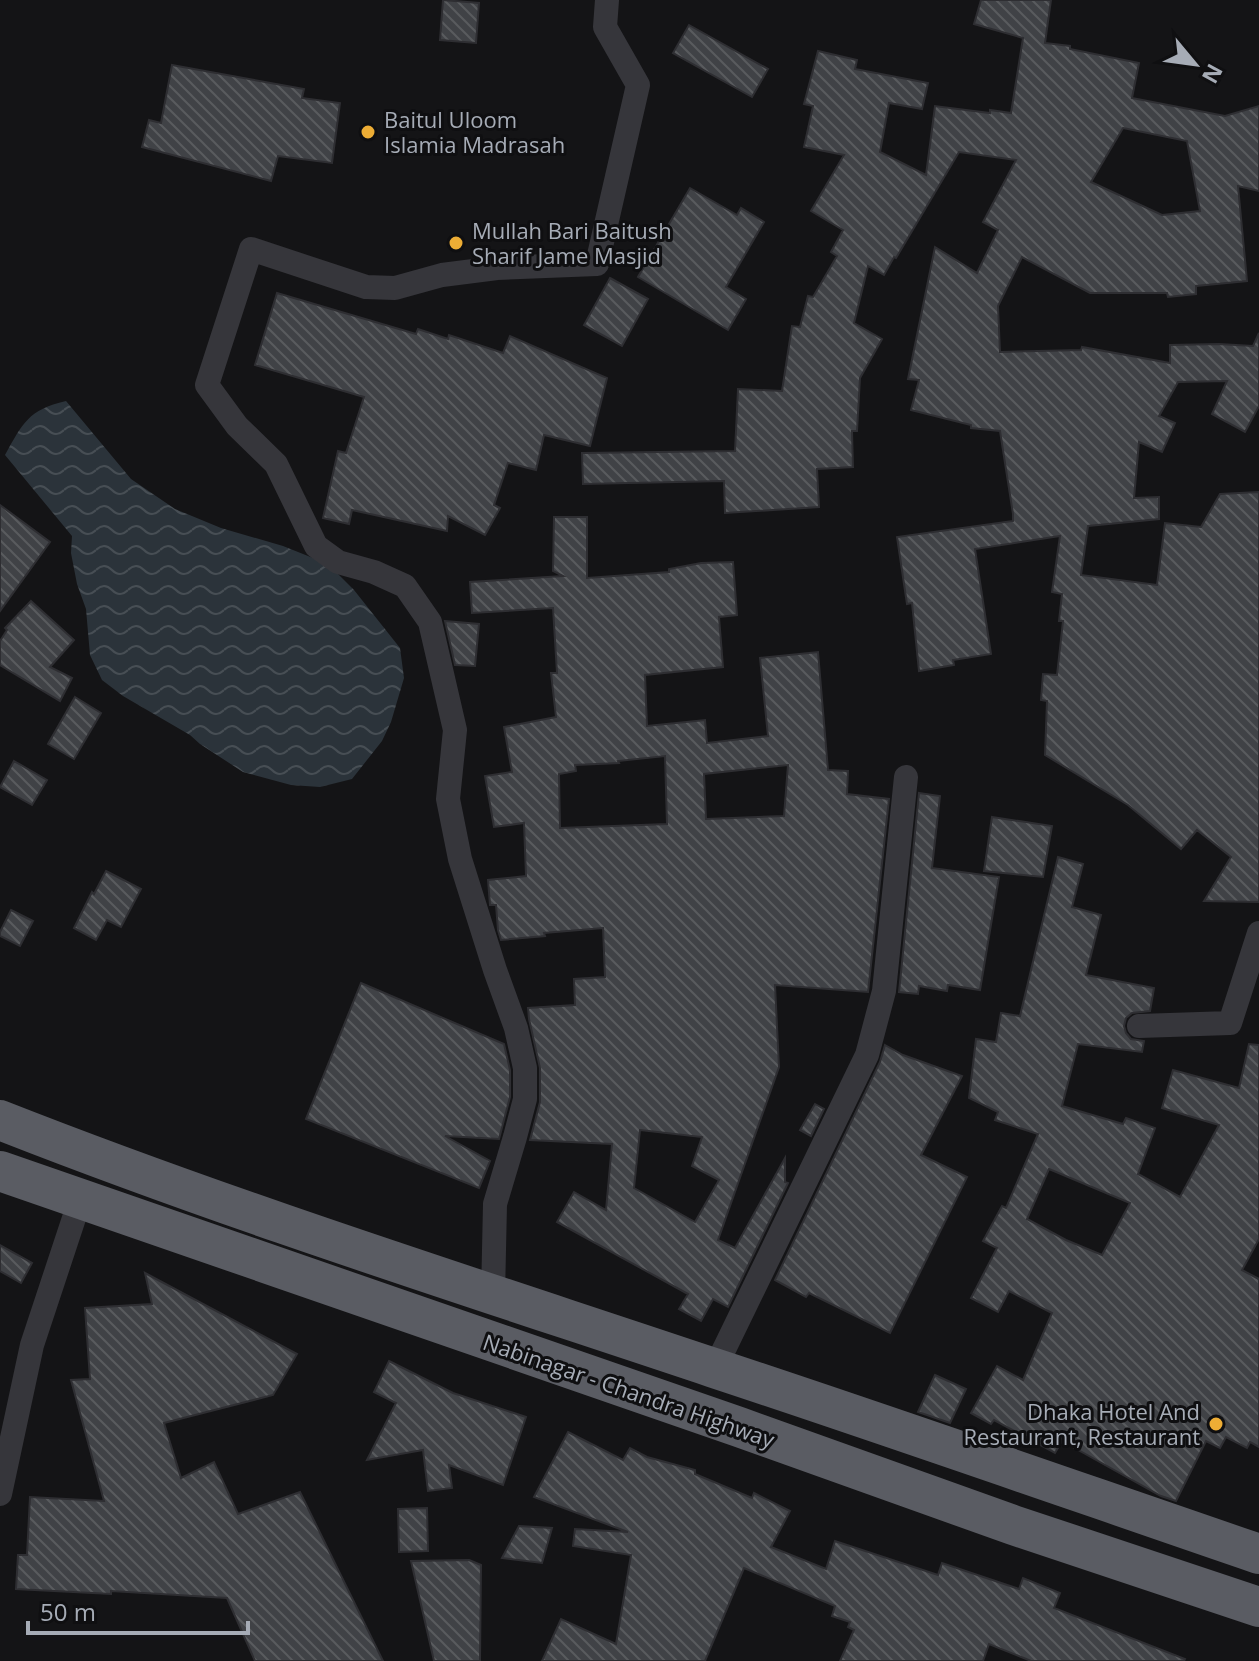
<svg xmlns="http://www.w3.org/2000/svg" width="1259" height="1661" font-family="'Open Sans',sans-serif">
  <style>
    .water { fill: url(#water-waves) }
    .building { fill: url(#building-back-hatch); stroke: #2e2e32; stroke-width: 2; fill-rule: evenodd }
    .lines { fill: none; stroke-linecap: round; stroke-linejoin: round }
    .minor { stroke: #36363b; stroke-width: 24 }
    .trunk { stroke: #5a5c63; stroke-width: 40 }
    .poi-dot { fill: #edad35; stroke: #0f0f11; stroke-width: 3 }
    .labels { text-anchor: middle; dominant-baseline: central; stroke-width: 6; stroke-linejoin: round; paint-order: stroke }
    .poi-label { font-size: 22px; fill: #a6acb6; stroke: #0f0f11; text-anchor: start }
    .street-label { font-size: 22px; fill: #a6acb6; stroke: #0f0f11 }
  </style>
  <defs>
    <pattern id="water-waves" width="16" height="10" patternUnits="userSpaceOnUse" patternTransform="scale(2)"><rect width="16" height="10" fill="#2b333a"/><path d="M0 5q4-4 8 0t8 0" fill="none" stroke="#474e54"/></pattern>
    <pattern id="building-back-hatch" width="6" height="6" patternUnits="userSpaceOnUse" patternTransform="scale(2)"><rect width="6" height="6" fill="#404246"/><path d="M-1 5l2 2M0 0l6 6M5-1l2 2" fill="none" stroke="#595b5e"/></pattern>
  </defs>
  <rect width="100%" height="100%" fill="#141416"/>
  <!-- water -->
  <path class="water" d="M 66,401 L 131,479 L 175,509 L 221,528 L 283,546 L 328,564 L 354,590 L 400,648 L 404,678 L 391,722 L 382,741 L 352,779 L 320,787 L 291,785 L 243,772 L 200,744 L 190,735 L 123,696 L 102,680 L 90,655 L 86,609 L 77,584 L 71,553 L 72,536 L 5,455 C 23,423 28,410 66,401 Z"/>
  <!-- building -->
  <g class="building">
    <path d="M 443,0 L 479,3 L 476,43 L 440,40 Z"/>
    <path d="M 981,0 L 1051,0 L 1045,43 L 1070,46 L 1070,49 L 1139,63 L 1132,98 L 1225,116 L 1259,106 L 1259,191 L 1238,186 L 1247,281 L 1196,286 L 1196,294 L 1168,297 L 1167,293 L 1090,293 L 1022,257 L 998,306 L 1000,352 L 1081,350 L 1082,347 L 1170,363 L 1170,345 L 1219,344 L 1253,346 L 1259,333 L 1259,406 L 1245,432 L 1212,414 L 1227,381 L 1178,382 L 1159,416 L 1175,423 L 1162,452 L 1139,442 L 1134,498 L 1159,497 L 1159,519 L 1088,526 L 1081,575 L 1157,585 L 1165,523 L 1201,527 L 1220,494 L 1259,492 L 1259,902 L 1204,901 L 1231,857 L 1197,830 L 1181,849 L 1128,805 L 1045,755 L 1047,701 L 1041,700 L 1043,674 L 1057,675 L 1063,621 L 1059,621 L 1062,594 L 1052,592 L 1060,536 L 975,549 L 991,654 L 953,660 L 954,665 L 919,671 L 912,603 L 907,604 L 897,537 L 1013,521 L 1013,514 L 1000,431 L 971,428 L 971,425 L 911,410 L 919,380 L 908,379 L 935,247 L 977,273 L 998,230 L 983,222 L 1016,160 L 959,152 L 896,258 L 894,257 L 884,275 L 868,266 L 854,323 L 882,339 L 860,378 L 857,431 L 852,431 L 853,467 L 817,469 L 819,507 L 725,513 L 724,481 L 583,484 L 582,453 L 735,451 L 738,389 L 782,391 L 792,326 L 800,327 L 808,296 L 813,297 L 837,256 L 831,252 L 843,230 L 811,211 L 844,155 L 804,147 L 813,106 L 804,104 L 818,51 L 857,60 L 855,69 L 928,83 L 922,109 L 889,103 L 880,152 L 926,175 L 935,106 L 990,113 L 990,110 L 1011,113 L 1023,38 L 974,24 ZM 1123,128 L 1187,141 L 1200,211 L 1162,215 L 1091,182 Z"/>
    <path d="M 689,25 L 768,69 L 752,97 L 673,53 Z"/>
    <path d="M 172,65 L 304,89 L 302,98 L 340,103 L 332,163 L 278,156 L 271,181 L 142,147 L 149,120 L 161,123 Z"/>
    <path d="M 690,188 L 737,215 L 741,208 L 764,222 L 726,287 L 746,299 L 728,330 L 638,277 Z"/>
    <path d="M 610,278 L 648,299 L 622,346 L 584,325 Z"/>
    <path d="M 277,293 L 416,334 L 418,329 L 448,339 L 449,335 L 503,353 L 510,336 L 607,378 L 590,446 L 544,435 L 536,470 L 508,463 L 494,505 L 500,508 L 485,535 L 448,516 L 447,531 L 352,510 L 349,524 L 323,518 L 338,451 L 346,453 L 364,397 L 255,365 Z"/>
    <path d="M 0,505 L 50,542 L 0,611 Z"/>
    <path d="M 554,517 L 587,517 L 587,578 L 669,572 L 669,569 L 701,563 L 733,562 L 737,615 L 719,617 L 723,667 L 645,675 L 647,726 L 705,720 L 707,743 L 768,736 L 760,658 L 818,652 L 828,770 L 848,771 L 847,794 L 889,799 L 868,992 L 775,985 L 779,1067 L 718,1240 L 735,1248 L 785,1158 L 785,1182 L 788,1183 L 728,1307 L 713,1299 L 701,1321 L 679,1309 L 688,1294 L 557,1222 L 574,1192 L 606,1210 L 612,1144 L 530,1140 L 540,1102 L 540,1068 L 529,1019 L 528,1008 L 575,1005 L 574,979 L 605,977 L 603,928 L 544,933 L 545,936 L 501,940 L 498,930 L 496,905 L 490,905 L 488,880 L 526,876 L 524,823 L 494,827 L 485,776 L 512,772 L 504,727 L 556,717 L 551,673 L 557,673 L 553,608 L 472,613 L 470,582 L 563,576 L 553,571 ZM 665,756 L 667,824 L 560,828 L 559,774 L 576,771 L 575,765 L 619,763 L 618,761 ZM 788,765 L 784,816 L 706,819 L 704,774 ZM 640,1130 L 702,1137 L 692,1166 L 719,1180 L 695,1222 L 634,1188 Z"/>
    <path d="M 31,601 L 74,640 L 50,667 L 72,678 L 60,701 L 0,665 L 0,641 L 7,630 L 5,628 Z"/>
    <path d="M 445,621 L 479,624 L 475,666 L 455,665 Z"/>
    <path d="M 75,697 L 101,713 L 74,759 L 48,744 Z"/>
    <path d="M 14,761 L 47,780 L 32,805 L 0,787 Z"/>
    <path d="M 919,793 L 940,796 L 932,868 L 999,877 L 980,990 L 948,985 L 947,991 L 919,986 L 918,994 L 899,992 Z"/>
    <path d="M 992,817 L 1052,826 L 1043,877 L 984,871 Z"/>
    <path d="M 1058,857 L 1083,864 L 1072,907 L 1101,915 L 1086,975 L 1154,988 L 1150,1011 L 1132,1013 L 1126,1018 L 1124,1026 L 1126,1033 L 1131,1039 L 1144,1041 L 1142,1052 L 1078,1044 L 1062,1106 L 1123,1124 L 1126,1118 L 1155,1128 L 1138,1174 L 1180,1197 L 1219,1125 L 1162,1108 L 1173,1070 L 1239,1088 L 1249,1044 L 1259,1045 L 1259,1239 L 1242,1270 L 1259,1279 L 1259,1447 L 1250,1442 L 1247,1448 L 1226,1437 L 1220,1448 L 1206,1441 L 1176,1501 L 1161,1496 L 1062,1441 L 1055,1453 L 994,1420 L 991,1424 L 971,1413 L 997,1366 L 1023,1380 L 1052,1313 L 1009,1291 L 998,1312 L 971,1298 L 997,1248 L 983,1241 L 1002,1206 L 1006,1208 L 1038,1134 L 995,1120 L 998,1112 L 969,1098 L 976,1039 L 996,1042 L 1001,1013 L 1020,1016 ZM 1049,1169 L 1130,1203 L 1102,1255 L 1066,1240 L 1027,1219 Z"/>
    <path d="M 106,871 L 141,889 L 121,927 L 107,920 L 96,940 L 74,928 L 92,892 L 94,894 Z"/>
    <path d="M 11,910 L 33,921 L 20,946 L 0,936 L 0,932 Z"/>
    <path d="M 361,983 L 504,1044 L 510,1070 L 510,1097 L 499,1139 L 445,1136 L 490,1161 L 479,1188 L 306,1119 Z"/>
    <path d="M 885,1045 L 903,1055 L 962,1076 L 921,1155 L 967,1177 L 890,1333 L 809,1293 L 806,1297 L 775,1280 L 880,1062 Z"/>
    <path d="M 815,1104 L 824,1109 L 811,1136 L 800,1130 Z"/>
    <path d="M 0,1245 L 32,1263 L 21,1283 L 0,1271 Z"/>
    <path d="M 145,1273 L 297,1354 L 273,1395 L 164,1423 L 181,1478 L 214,1462 L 238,1514 L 300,1492 L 383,1661 L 255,1661 L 227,1598 L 111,1591 L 111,1594 L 16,1589 L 18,1555 L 27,1555 L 30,1497 L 104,1501 L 71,1380 L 90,1379 L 85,1308 L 152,1304 Z"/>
    <path d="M 389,1361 L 453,1393 L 526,1417 L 503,1485 L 449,1465 L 452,1488 L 428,1491 L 423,1450 L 367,1460 L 396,1403 L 374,1392 Z"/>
    <path d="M 935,1375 L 966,1389 L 950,1423 L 918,1412 Z"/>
    <path d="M 568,1432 L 623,1460 L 630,1448 L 647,1457 L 695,1470 L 695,1474 L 752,1498 L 754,1493 L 790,1511 L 771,1547 L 826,1569 L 835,1541 L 938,1575 L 942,1563 L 1019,1589 L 1023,1578 L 1060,1593 L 1054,1608 L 1185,1659 L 1184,1661 L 1031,1661 L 989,1644 L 983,1661 L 840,1661 L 854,1630 L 848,1627 L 850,1622 L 832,1616 L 835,1606 L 744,1568 L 705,1661 L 542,1661 L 561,1619 L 616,1644 L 631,1555 L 573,1546 L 575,1529 L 628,1532 L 534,1497 Z"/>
    <path d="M 427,1508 L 428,1551 L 399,1552 L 398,1509 Z"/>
    <path d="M 519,1526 L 552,1528 L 542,1563 L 502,1558 Z"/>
    <path d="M 469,1560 L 481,1565 L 480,1661 L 434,1661 L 411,1561 Z"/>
  </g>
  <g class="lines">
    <!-- minor -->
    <g class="minor">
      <path d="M 1139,1026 L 1230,1023 L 1259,933"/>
      <path d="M 493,1296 L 495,1204 L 515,1137 L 525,1099 L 525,1068 L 516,1028 L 495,970 L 460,859 L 448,799 L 455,730 L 430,622 L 405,586 L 374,572 L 338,562 L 316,546 L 276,464 L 237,426 L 207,385 L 251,249 L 366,287 L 395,288 L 442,275 L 497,268 L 597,264 L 638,85 L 605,27 L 607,0"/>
      <path d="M 715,1368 L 867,1055 L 884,991 L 906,777"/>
      <path d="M 0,1494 L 32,1345 L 80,1200"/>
    </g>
    <!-- trunk -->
    <g class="trunk">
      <path d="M 0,1120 C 234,1212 475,1288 714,1368 C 896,1428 1078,1492 1259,1554"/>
      <path d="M 0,1171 L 739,1427 L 1013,1525 L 1259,1607"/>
    </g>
  </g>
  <!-- markers -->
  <g class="poi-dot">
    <circle cx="368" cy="132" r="8"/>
    <circle cx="456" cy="243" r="8"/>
    <circle cx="1216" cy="1424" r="8"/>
  </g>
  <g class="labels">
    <!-- poi labels -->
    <g class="poi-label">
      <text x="384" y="119">Baitul Uloom<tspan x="384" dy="25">Islamia Madrasah</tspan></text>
      <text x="472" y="230">Mullah Bari Baitush<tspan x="472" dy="25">Sharif Jame Masjid</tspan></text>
      <text x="1200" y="1411" text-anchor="end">Dhaka Hotel And<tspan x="1200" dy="25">Restaurant, Restaurant</tspan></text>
    </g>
    <!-- street labels -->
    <g class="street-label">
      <text transform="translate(629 1390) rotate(19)">Nabinagar - Chandra Highway</text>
    </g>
  </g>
  <!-- north arrow -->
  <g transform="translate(1195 64) rotate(119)" stroke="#0f0f11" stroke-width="6" paint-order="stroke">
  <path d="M0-6L14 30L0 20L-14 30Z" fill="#a6acb6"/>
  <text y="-12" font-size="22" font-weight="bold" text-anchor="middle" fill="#a6acb6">N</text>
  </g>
  <!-- scale -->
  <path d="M28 1621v12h220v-12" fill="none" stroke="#a6acb6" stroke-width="4"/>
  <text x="40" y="1621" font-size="24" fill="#a6acb6" stroke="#0f0f11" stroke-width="6" paint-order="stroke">50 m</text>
</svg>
